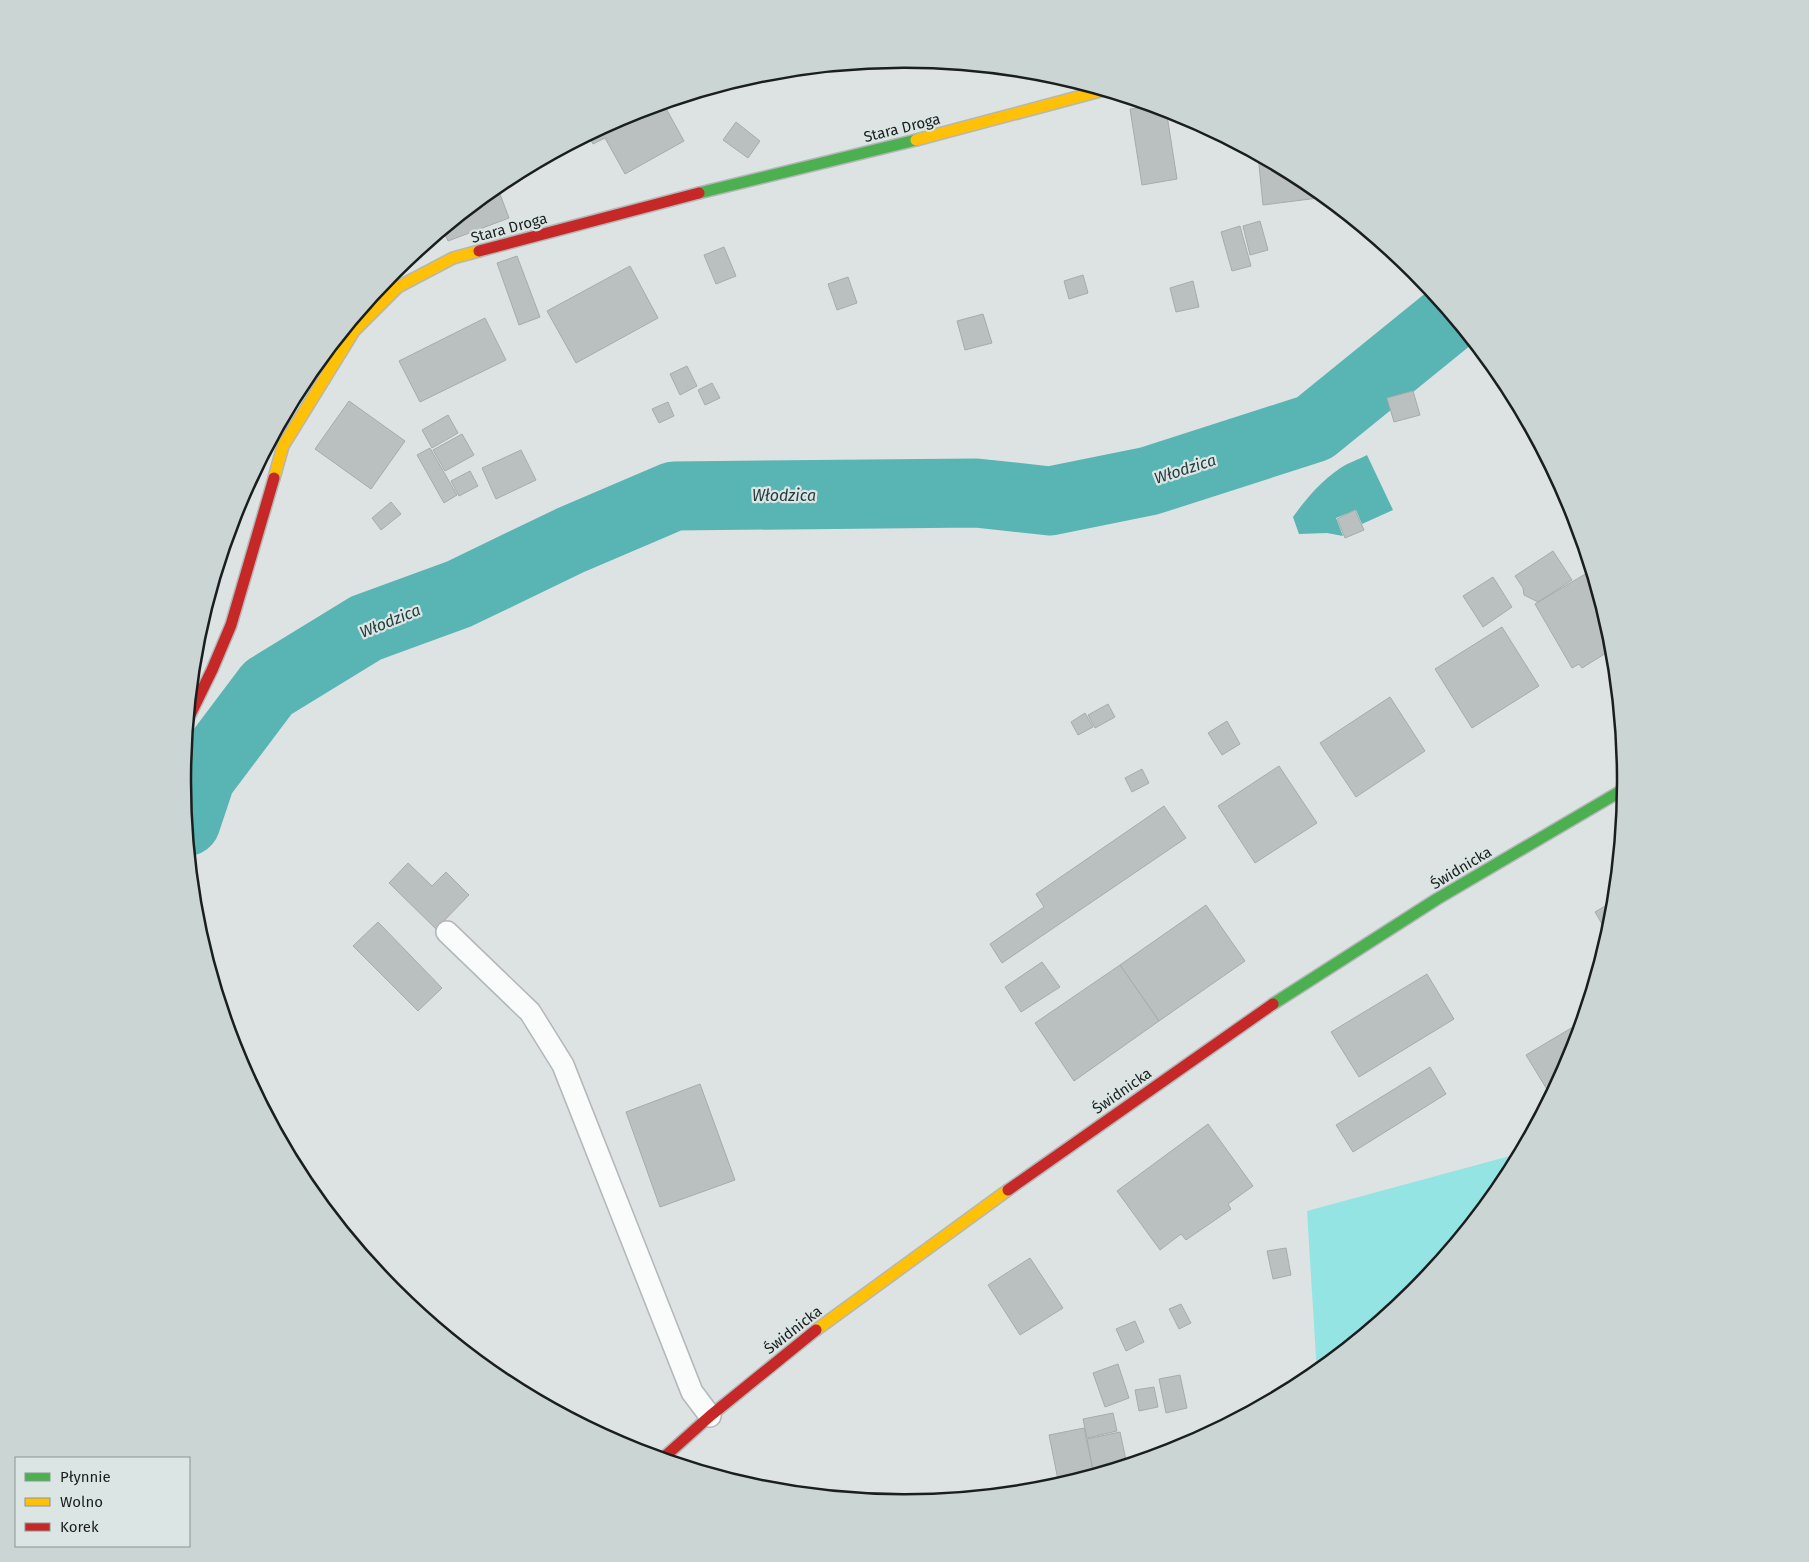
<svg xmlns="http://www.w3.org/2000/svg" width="1809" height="1562" font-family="'Fira Sans',sans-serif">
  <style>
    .green { fill: #94e4e4 }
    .water { fill: #59b4b4 }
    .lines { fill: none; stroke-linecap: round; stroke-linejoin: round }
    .river { stroke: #59b4b4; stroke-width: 69 }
    .building { fill: #babfbf; stroke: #a7acab }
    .lane-casing { stroke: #b3b7b7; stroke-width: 24 }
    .fast-casing { stroke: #b3b7b7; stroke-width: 14 }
    .slow-casing { stroke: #b3b7b7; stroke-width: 14 }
    .jam-casing { stroke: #b3b7b7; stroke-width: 14 }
    .lane { stroke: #fafbfb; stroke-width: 21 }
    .fast { stroke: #4caf50; stroke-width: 11 }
    .slow { stroke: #ffc107; stroke-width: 11 }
    .jam { stroke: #c62828; stroke-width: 11 }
    .labels { text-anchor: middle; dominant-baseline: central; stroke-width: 4.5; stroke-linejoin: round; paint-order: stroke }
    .street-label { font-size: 15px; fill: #1a1e1e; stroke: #dae5e4 }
    .water-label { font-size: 16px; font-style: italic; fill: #243e3e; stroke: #dae5e4 }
    .rim { fill: none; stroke: #1a1e1e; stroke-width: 2.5 }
  </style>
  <rect width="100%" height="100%" fill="#dde2e2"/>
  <!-- green -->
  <path class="green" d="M 1521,1153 L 1505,1183 L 1415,1292 L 1317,1373 L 1307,1211 Z"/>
  <!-- water -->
  <path class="water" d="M 1367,455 L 1393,510 L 1362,524 L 1356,510 L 1336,518 L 1343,536 L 1327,533 L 1299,534 L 1293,517 C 1306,499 1320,482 1339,469 C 1347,463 1358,460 1367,455 Z"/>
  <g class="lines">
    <!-- river -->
    <path class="river" d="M 186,822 L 201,777 L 268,688 L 366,628 L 459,594 L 571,540 L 674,496 L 976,493 L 1050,501 L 1149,481 L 1314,428 L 1452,316"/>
  </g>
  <!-- building -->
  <g class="building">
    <path d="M 663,103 L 684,141 L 625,174 L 605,138 L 593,144 L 588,135 L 628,114 Z"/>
    <path d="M 1154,106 L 1166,109 L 1177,179 L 1142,185 L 1130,109 Z"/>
    <path d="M 736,122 L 760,141 L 748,158 L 723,140 Z"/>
    <path d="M 1258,155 L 1306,181 L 1326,197 L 1263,205 Z"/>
    <path d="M 497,186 L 509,218 L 448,241 L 443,230 Z"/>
    <path d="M 1260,221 L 1268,250 L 1250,255 L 1243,226 Z"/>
    <path d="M 1240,226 L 1251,266 L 1232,271 L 1221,232 Z"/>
    <path d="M 724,247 L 736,276 L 716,284 L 704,255 Z"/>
    <path d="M 517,256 L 540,317 L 519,325 L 497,263 Z"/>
    <path d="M 630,266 L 658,318 L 576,363 L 547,311 Z"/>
    <path d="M 1083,275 L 1088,293 L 1069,299 L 1064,281 Z"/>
    <path d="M 848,277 L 857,303 L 837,310 L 828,284 Z"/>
    <path d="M 1193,281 L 1199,307 L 1176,312 L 1170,288 Z"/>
    <path d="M 983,314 L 992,343 L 965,350 L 957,321 Z"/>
    <path d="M 485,318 L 506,360 L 420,402 L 399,361 Z"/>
    <path d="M 687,366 L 697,386 L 680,395 L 670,374 Z"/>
    <path d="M 712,383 L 720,398 L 705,405 L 698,390 Z"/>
    <path d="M 1413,391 L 1420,415 L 1394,422 L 1387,398 Z"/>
    <path d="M 349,401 L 405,441 L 371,489 L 315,449 Z"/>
    <path d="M 668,402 L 674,416 L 659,423 L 652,409 Z"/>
    <path d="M 448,415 L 458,433 L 432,448 L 422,430 Z"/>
    <path d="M 462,434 L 474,455 L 445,471 L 433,450 Z"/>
    <path d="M 430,448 L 457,495 L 444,503 L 417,455 Z"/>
    <path d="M 521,450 L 536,480 L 496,499 L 482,468 Z"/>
    <path d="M 470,471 L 478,486 L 459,496 L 451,481 Z"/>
    <path d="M 391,502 L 401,514 L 381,530 L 372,518 Z"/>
    <path d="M 1355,510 L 1364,530 L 1345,538 L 1337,519 Z"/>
    <path d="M 1553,551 L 1572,580 L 1538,602 L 1524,595 L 1523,588 L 1515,576 Z"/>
    <path d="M 1592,570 L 1613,642 L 1607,646 L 1611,650 L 1582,668 L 1579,664 L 1572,668 L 1535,604 Z"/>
    <path d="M 1493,577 L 1512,607 L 1483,627 L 1463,596 Z"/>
    <path d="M 1502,627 L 1539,686 L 1472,728 L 1435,669 Z"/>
    <path d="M 1390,697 L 1425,751 L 1356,797 L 1320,743 Z"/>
    <path d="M 1108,704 L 1115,717 L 1095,728 L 1088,715 Z"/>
    <path d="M 1085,713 L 1093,727 L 1078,735 L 1071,722 Z"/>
    <path d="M 1227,721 L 1240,744 L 1222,755 L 1208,733 Z"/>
    <path d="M 1279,766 L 1317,823 L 1255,863 L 1218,806 Z"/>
    <path d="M 1142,769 L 1149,783 L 1132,792 L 1125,778 Z"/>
    <path d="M 1164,806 L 1186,838 L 1002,963 L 990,944 L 1044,907 L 1036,894 Z"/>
    <path d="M 408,863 L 432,886 L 446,872 L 469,895 L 436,929 L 389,883 Z"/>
    <path d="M 1615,900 L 1613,922 L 1609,936 L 1595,912 Z"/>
    <path d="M 1206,905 L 1245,961 L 1159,1021 L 1120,965 Z"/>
    <path d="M 378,922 L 442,988 L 418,1011 L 353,946 Z"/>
    <path d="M 1042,962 L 1060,987 L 1021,1012 L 1005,987 Z"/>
    <path d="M 1120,965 L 1159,1021 L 1074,1081 L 1035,1023 Z"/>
    <path d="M 1427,974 L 1454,1019 L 1359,1077 L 1331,1032 Z"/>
    <path d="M 1583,1021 L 1572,1058 L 1551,1096 L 1526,1055 Z"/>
    <path d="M 1430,1067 L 1446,1094 L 1353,1152 L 1336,1125 Z"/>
    <path d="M 700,1084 L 735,1180 L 660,1207 L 626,1112 Z"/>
    <path d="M 1208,1124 L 1253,1186 L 1228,1204 L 1231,1209 L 1186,1240 L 1181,1234 L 1160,1250 L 1117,1191 Z"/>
    <path d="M 1286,1248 L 1291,1275 L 1273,1279 L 1267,1251 Z"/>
    <path d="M 1030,1258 L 1063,1308 L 1020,1335 L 988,1285 Z"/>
    <path d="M 1181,1304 L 1191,1323 L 1179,1329 L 1169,1309 Z"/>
    <path d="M 1135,1321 L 1144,1342 L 1126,1351 L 1116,1329 Z"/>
    <path d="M 1118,1364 L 1129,1398 L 1105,1407 L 1093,1373 Z"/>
    <path d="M 1180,1375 L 1187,1408 L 1166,1413 L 1159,1379 Z"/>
    <path d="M 1154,1387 L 1158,1407 L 1139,1411 L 1135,1390 Z"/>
    <path d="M 1113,1413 L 1117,1431 L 1087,1438 L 1083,1419 Z"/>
    <path d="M 1084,1428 L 1094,1475 L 1059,1485 L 1049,1435 Z"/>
    <path d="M 1120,1432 L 1127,1465 L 1094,1475 L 1087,1439 Z"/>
  </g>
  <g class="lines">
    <!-- lane casing -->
    <g class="lane-casing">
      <path id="lane" d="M 447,932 L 530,1012 L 563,1065 L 692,1392 L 710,1416"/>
    </g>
    <!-- fast casing -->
    <g class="fast-casing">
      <g id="fast">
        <path d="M 699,193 L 916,140"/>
        <path d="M 1273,1004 L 1437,899 L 1626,788"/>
      </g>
    </g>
    <!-- slow casing -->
    <g class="slow-casing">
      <g id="slow">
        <path d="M 916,140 L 1104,90"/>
        <path d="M 274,478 L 283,446 L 354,331 L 398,287 L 453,258 L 479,251"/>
        <path d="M 816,1330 L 1008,1190"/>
      </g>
    </g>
    <!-- jam casing -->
    <g class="jam-casing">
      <g id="jam">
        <path d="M 479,251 L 699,193"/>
        <path d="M 189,717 L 212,670 L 231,625 L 274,478"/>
        <path d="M 1008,1190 L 1273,1004"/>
        <path d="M 662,1459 L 710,1416 L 816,1330"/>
      </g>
    </g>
    <!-- lane -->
    <use href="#lane" class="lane"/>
    <!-- fast -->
    <use href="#fast" class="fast"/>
    <!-- slow -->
    <use href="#slow" class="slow"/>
    <!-- jam -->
    <use href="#jam" class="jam"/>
  </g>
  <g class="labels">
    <!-- street labels -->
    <g class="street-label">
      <text transform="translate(902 128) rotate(-14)">Stara Droga</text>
      <text transform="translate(509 228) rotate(-15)">Stara Droga</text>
      <text transform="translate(1461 868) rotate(-31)">Świdnicka</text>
      <text transform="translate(1122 1091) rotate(-35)">Świdnicka</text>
      <text transform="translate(793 1330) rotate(-38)">Świdnicka</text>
    </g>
    <!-- water labels -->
    <g class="water-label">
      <text transform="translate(1185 469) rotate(-18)">Włodzica</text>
      <text x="784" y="495">Włodzica</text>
      <text transform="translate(390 621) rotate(-22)">Włodzica</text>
    </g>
  </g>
  <!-- crop -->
  <path d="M0 0H1809V1562H0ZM191 781a713 713 0 1 1 1426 0a713 713 0 1 1-1426 0Z" fill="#cbd5d4" fill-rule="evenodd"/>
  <path class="rim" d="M191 781a713 713 0 1 1 1426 0a713 713 0 1 1-1426 0Z"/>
  <!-- legend -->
  <rect x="15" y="1457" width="175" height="90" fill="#dae5e4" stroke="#8d9595"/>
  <rect x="25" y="1473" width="25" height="8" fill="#4caf50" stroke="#8d9595"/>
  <text x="60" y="1482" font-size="15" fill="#1a1e1e">Płynnie</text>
  <rect x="25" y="1498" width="25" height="8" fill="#ffc107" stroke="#8d9595"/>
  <text x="60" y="1507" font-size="15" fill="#1a1e1e">Wolno</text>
  <rect x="25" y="1523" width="25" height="8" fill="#c62828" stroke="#8d9595"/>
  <text x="60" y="1532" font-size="15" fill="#1a1e1e">Korek</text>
</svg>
